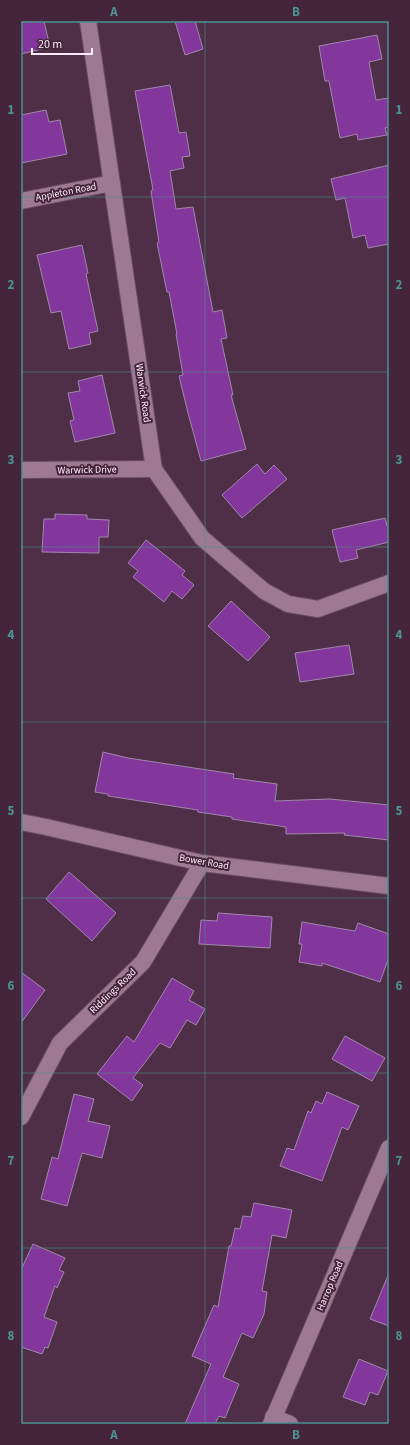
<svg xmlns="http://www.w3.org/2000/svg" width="410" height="1445" font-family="'Source Sans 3',sans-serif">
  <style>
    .building { fill: #83379c; stroke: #a087aa }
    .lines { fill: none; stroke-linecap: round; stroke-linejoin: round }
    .street-casing { stroke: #694d62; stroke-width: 18 }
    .street { stroke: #9d7993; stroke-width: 16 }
    .grid { fill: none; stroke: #4b9390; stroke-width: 1; stroke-opacity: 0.55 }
    .labels { text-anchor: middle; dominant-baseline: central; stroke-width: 4; stroke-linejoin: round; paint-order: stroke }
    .street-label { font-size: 10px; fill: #fee9f8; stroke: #44253c }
    .neatline { fill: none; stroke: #4b9390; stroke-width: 1.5 }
    .grid-label { font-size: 13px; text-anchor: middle; font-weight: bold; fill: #4b9390 }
  </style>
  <rect width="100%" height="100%" fill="#4f2f47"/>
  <!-- building -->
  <g class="building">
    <path d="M 29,21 L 44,21 L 50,47 L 21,54 L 21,23 Z"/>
    <path d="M 175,21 L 195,21 L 203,49 L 185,55 Z"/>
    <path d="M 377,35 L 382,59 L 369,62 L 376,100 L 389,98 L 389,127 L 385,128 L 387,135 L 358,140 L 357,134 L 340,138 L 329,81 L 325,81 L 319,46 Z"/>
    <path d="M 170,85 L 179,133 L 186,132 L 190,156 L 182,157 L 184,168 L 170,171 L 176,209 L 193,207 L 213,312 L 222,310 L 227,338 L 221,339 L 233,395 L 231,395 L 246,449 L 201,461 L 188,413 L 179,376 L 183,375 L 176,334 L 177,334 L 169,292 L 167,292 L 157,243 L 159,242 L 151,191 L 153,190 L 135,91 Z"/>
    <path d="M 46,110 L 49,122 L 60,120 L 67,154 L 21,163 L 21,115 Z"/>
    <path d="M 389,165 L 389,244 L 368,248 L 365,235 L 353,238 L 345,198 L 336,200 L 331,179 Z"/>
    <path d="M 82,245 L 88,273 L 86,274 L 98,331 L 89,333 L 91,344 L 69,349 L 61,311 L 51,313 L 37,255 Z"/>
    <path d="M 102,375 L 115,433 L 75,442 L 70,421 L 74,420 L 68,393 L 80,391 L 78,381 Z"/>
    <path d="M 257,464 L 265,474 L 274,465 L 287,479 L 242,518 L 222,495 Z"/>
    <path d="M 55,514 L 87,515 L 87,519 L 109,520 L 108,537 L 99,537 L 99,553 L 42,552 L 44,519 L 55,519 Z"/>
    <path d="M 385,518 L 389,533 L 389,542 L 356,550 L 358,558 L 340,562 L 332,530 Z"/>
    <path d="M 146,540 L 185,571 L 182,575 L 194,585 L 182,599 L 172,591 L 164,602 L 133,577 L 138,571 L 128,563 Z"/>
    <path d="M 231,601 L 270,637 L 248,661 L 208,626 Z"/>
    <path d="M 349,645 L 354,674 L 300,682 L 295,653 Z"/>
    <path d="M 103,752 L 128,758 L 234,774 L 233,778 L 277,784 L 275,801 L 330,799 L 389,805 L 389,840 L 344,835 L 345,833 L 286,834 L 286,827 L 232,819 L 232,817 L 198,812 L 198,810 L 108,796 L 108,794 L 95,792 Z"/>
    <path d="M 69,872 L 116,913 L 92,941 L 46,899 Z"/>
    <path d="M 218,913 L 272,917 L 270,948 L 199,944 L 201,920 L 217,921 Z"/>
    <path d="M 302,922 L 355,931 L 358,923 L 389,934 L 389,957 L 380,982 L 322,963 L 322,966 L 299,962 L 302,944 L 299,944 Z"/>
    <path d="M 21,972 L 45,990 L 21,1023 Z"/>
    <path d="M 172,978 L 194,991 L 189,1000 L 205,1009 L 196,1025 L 187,1020 L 170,1048 L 160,1043 L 133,1078 L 143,1085 L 132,1101 L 97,1074 L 127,1036 L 134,1042 Z"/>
    <path d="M 345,1036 L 385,1058 L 372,1081 L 332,1059 Z"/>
    <path d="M 327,1092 L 359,1106 L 348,1130 L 342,1127 L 322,1181 L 280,1166 L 287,1148 L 294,1150 L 308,1111 L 311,1113 L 316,1101 L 322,1104 Z"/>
    <path d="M 74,1094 L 94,1099 L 88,1121 L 110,1126 L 102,1158 L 82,1153 L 67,1206 L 41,1199 L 52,1157 L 58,1159 Z"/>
    <path d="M 254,1203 L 292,1210 L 286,1238 L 272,1235 L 262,1291 L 267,1292 L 264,1314 L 253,1338 L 242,1333 L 223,1377 L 239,1384 L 225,1418 L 219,1416 L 215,1424 L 185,1424 L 211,1364 L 192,1356 L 214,1305 L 218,1307 L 229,1246 L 231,1246 L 235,1228 L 240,1229 L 243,1216 L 251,1217 Z"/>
    <path d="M 33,1244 L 65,1258 L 59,1270 L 64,1272 L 57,1288 L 55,1286 L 44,1317 L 57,1322 L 48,1348 L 45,1347 L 42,1354 L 21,1347 L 21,1270 Z"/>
    <path d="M 389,1273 L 389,1326 L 370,1319 Z"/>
    <path d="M 359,1359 L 388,1371 L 378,1395 L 370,1392 L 365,1405 L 343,1397 Z"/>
  </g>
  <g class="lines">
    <!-- street casing -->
    <g class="street-casing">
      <g id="street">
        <path d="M 88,21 L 154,469 L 202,538 L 264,591 L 288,604 L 318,609 L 389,583"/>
        <path d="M 21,201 L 112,183"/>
        <path d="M 21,470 L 154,469"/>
        <path d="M 21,822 L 46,827 L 202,863 L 389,886"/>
        <path d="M 21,1117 L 60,1043 L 143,962 L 202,863"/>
        <path d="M 273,1417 L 290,1424"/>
        <path d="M 271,1424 L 389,1148"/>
      </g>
    </g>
    <!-- street -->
    <use href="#street" class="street"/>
  </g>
  <!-- grid -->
  <path class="grid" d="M 205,21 L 205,1424M 21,197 L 389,197M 21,372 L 389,372M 21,547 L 389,547M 21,722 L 389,722M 21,898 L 389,898M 21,1073 L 389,1073M 21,1248 L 389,1248"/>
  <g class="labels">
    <!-- street labels -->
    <g class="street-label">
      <text transform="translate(66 192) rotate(-11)">Appleton Road</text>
      <text transform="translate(143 393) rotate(82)">Warwick Road</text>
      <text transform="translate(87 470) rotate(-1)">Warwick Drive</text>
      <text transform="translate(204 862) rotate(10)">Bower Road</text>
      <text transform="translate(113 991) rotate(-44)">Riddings Road</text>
      <text transform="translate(330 1286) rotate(-67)">Harrop Road</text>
    </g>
  </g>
  <!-- border -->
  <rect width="410" height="1445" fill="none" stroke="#44253c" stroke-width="44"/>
  <!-- scale -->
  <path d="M32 48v6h60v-6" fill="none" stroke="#fee9f8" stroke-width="2"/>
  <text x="38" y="48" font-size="12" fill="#fee9f8" stroke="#44253c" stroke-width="3" paint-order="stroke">20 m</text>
  <rect x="22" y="22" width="366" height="1401" class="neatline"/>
  <g class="grid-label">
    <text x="114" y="16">A</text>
    <text x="296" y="16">B</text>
    <text x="11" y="114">1</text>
    <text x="399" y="114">1</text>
    <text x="11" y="289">2</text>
    <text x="399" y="289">2</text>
    <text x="11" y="464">3</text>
    <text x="399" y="464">3</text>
    <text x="11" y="639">4</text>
    <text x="399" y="639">4</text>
    <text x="11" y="815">5</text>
    <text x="399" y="815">5</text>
    <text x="11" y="990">6</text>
    <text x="399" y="990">6</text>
    <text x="11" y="1165">7</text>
    <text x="399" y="1165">7</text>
    <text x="11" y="1340">8</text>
    <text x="399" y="1340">8</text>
    <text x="114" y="1439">A</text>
    <text x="296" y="1439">B</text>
  </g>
</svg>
